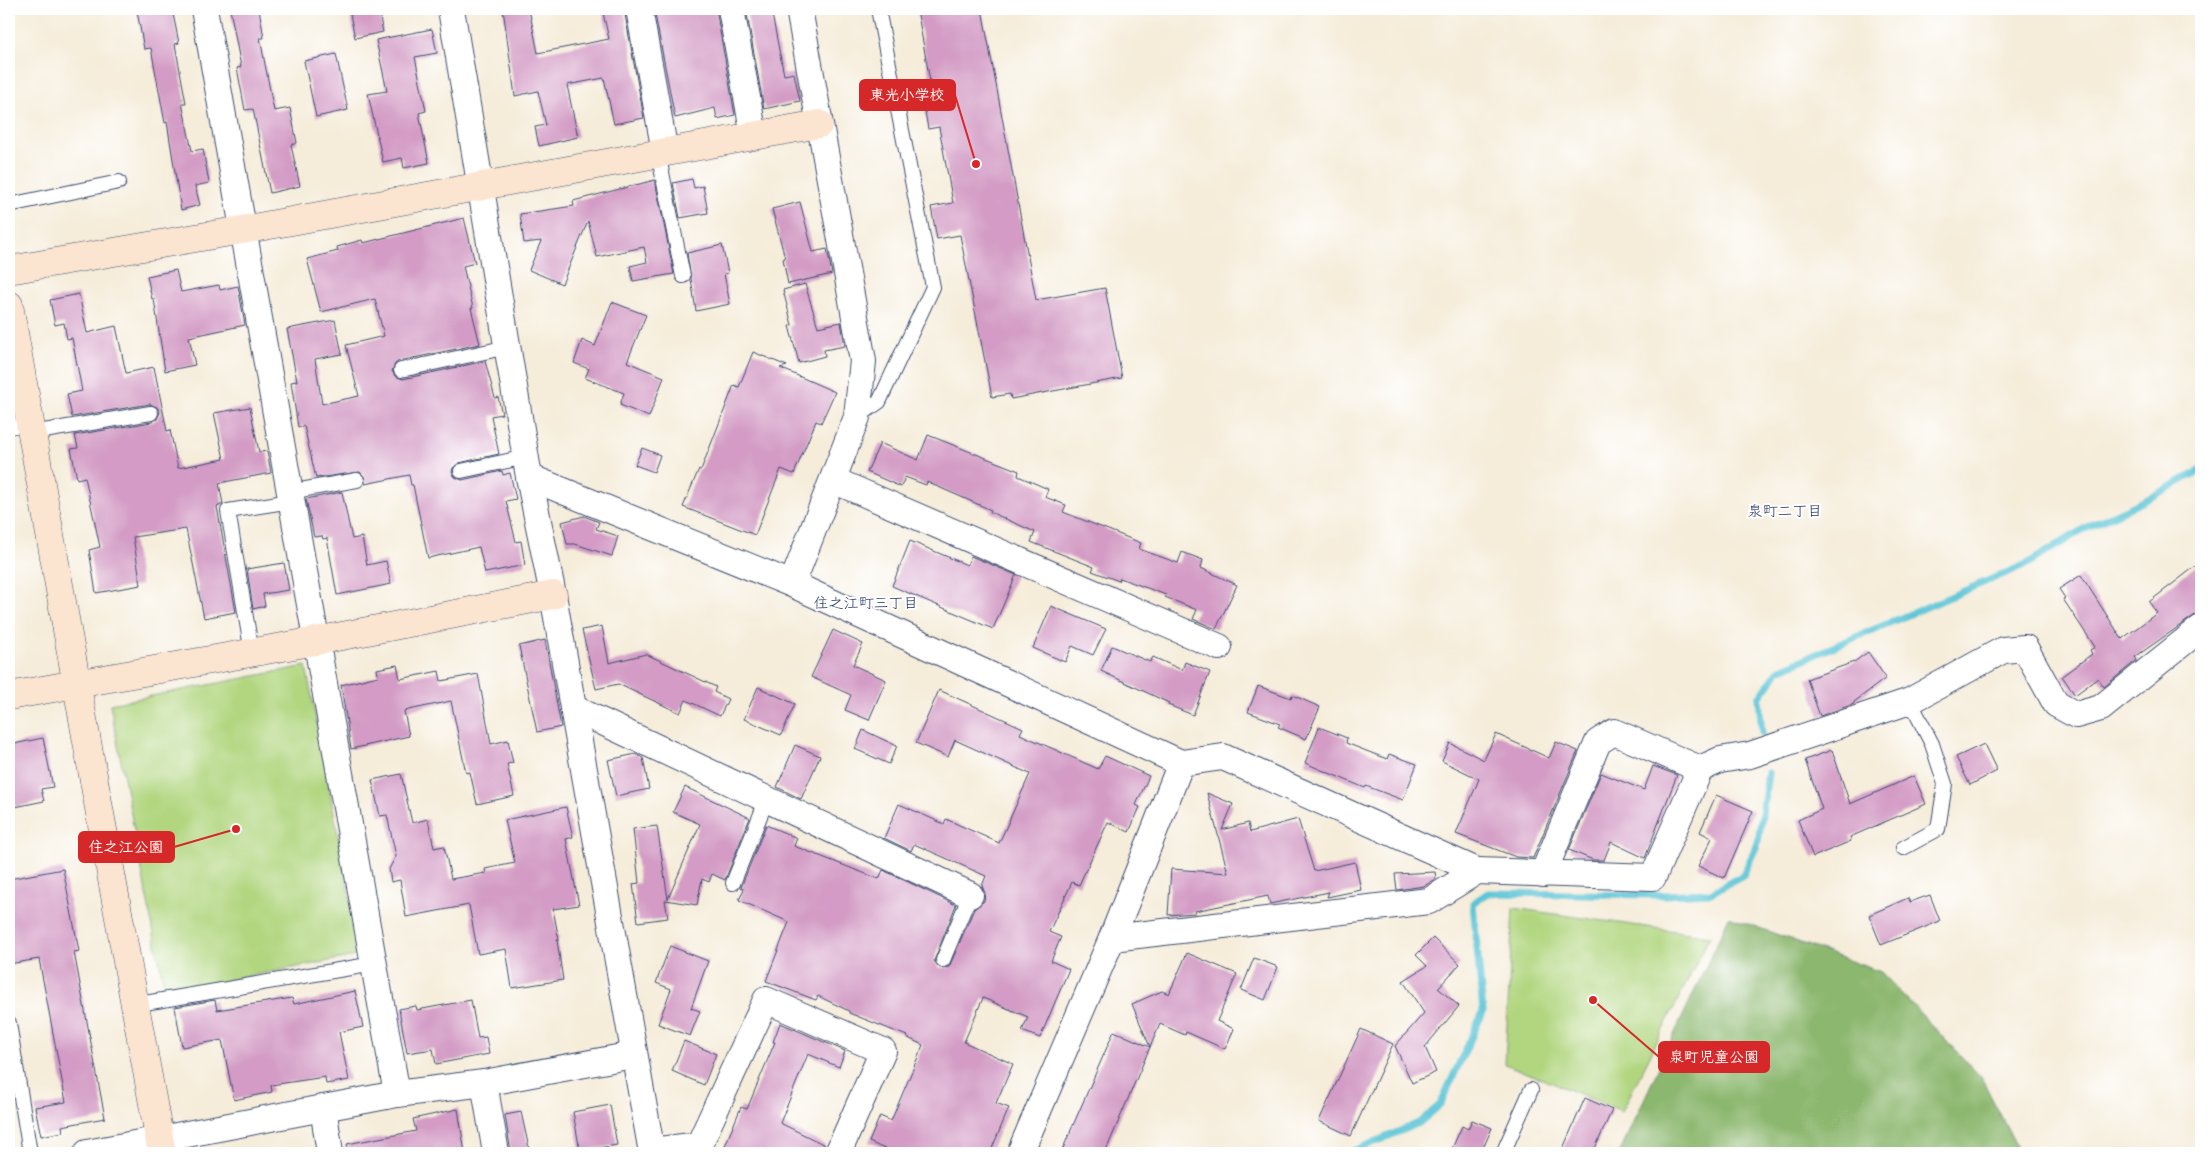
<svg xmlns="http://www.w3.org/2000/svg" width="2210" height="1162" font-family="Delius,'Klee One',sans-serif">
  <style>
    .green { fill: #b1d67f; stroke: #66826e }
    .forest { fill: #8cb76e; stroke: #547366 }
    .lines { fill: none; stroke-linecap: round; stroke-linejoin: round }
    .stream { stroke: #5bc5d7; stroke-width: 7 }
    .building { fill: #d39bc5 }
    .lane-casing { stroke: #3c4b70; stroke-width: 16 }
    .street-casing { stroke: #3c4b70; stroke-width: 28 }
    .secondary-casing { stroke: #3c4b70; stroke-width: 29 }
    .lane { stroke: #fff; stroke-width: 14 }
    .street { stroke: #fff; stroke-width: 26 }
    .secondary { stroke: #fce5d0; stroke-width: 28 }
    .labels { text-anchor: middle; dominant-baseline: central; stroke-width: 4; stroke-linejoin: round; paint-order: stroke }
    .neighbourhood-label { font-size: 15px; fill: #1b2f5e; stroke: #fff }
    .leader { fill: none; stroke: #d62828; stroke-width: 2 }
    .callout-dot { fill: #d62828; stroke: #fff; stroke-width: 2 }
    .callout { fill: #d62828; stroke: #d62828; stroke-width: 2 }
    .callout-label { font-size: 15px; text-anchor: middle; font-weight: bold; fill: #fff }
  </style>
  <rect width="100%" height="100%" fill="#fff"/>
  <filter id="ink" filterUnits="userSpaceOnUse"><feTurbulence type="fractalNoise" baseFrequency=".02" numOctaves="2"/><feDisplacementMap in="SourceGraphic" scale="10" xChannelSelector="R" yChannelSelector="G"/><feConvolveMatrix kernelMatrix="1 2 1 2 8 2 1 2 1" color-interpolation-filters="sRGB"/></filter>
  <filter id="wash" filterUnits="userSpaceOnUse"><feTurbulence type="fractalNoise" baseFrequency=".0096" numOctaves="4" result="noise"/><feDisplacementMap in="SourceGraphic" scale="20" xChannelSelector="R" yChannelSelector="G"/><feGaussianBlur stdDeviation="1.12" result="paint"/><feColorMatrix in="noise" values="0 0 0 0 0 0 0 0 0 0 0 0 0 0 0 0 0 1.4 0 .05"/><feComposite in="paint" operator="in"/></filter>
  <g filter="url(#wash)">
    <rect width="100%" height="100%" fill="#f5ecd9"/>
    <!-- green -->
    <g class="green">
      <path d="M 306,666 L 361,955 L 165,992 L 110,704 Z"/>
      <path d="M 1513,908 L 1710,936 L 1622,1111 L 1505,1064 Z"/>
    </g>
    <!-- forest -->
    <path class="forest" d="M 1729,917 L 1881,972 L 1981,1077 L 2020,1153 L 1619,1153 Z"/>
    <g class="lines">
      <!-- stream -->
      <g class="stream">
        <path d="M 1762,733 L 1759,698 L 1779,670 L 2027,564 L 2087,527 L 2144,501 L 2201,470"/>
        <path d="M 1349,1153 L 1419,1123 L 1440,1105 L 1483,1012 L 1473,903 L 1488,893 L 1663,895 L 1711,893 L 1743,875 L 1758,843 L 1768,773"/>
      </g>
    </g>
    <g id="blocks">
      <!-- building -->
      <g class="building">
        <path d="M 149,9 L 172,9 L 179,43 L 175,44 L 186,103 L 182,103 L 192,151 L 203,149 L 209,183 L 195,186 L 200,205 L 181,210 L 167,122 L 165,123 L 151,48 L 144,49 L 137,11 Z"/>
        <path d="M 230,9 L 259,9 L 264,38 L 260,38 L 274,111 L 290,108 L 297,143 L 291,145 L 300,186 L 270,193 L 253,109 L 245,110 L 237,68 L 241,67 Z"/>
        <path d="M 378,9 L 383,32 L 355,38 L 350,14 Z"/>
        <path d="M 503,9 L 529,9 L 538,53 L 609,39 L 602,9 L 624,9 L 644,118 L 614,124 L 604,78 L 567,85 L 578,137 L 539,146 L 535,127 L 546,125 L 538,91 L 515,96 Z"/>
        <path d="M 654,9 L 716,9 L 735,115 L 717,119 L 715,108 L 675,118 Z"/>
        <path d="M 746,9 L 771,9 L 784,75 L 794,73 L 800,101 L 764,109 Z"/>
        <path d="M 917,9 L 982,9 L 1036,300 L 1105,288 L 1122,378 L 1011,399 L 1010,394 L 992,397 L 960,235 L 937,239 L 931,207 L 953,203 L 939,127 L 928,129 L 923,100 L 933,98 Z"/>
        <path d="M 432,29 L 437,53 L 415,57 L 426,111 L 419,113 L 429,163 L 404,168 L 402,158 L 383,162 L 368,94 L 387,91 L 376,40 Z"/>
        <path d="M 336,54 L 348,110 L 316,117 L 304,61 Z"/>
        <path d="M 692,179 L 694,188 L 703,186 L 708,213 L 680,218 L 673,183 Z"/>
        <path d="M 655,180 L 674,274 L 633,281 L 630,266 L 647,262 L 644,247 L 597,257 L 588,221 L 562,284 L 529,270 L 541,241 L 524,243 L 520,214 L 574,206 L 573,201 Z"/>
        <path d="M 800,202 L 813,252 L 827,249 L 832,274 L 788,284 L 783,259 L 785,258 L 772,209 Z"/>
        <path d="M 464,218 L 475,263 L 463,266 L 473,308 L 471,308 L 480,344 L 399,361 L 395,364 L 392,371 L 395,376 L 403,379 L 485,361 L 495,398 L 498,397 L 502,414 L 491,416 L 499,454 L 459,463 L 453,468 L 452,472 L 455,477 L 462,480 L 502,471 L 503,475 L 510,473 L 516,499 L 506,501 L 516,542 L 521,541 L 525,565 L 485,573 L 479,547 L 428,558 L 413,485 L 411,485 L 409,475 L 365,484 L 365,478 L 360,472 L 316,478 L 304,426 L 298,427 L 291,382 L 297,381 L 287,329 L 335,320 L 342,354 L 315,359 L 322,404 L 359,396 L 346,345 L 384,336 L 375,299 L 321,312 L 307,259 L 338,251 L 337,247 L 362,240 L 363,243 Z"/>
        <path d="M 722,245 L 728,273 L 724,274 L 730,304 L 696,311 L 687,253 Z"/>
        <path d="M 176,270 L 181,292 L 219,285 L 220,290 L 238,286 L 245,325 L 189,337 L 195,365 L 165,371 L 154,299 L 152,299 L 147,276 Z"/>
        <path d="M 805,284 L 818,327 L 841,322 L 845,346 L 824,350 L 825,356 L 799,363 L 789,326 L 792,325 L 783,290 Z"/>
        <path d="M 79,294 L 87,333 L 116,326 L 126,373 L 154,367 L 167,431 L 170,430 L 178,468 L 224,459 L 214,413 L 250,407 L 259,452 L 267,451 L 271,473 L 219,483 L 223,504 L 217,507 L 236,612 L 204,618 L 186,529 L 133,537 L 141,585 L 96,593 L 89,550 L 100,547 L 85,477 L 77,479 L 71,449 L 78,448 L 75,435 L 152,422 L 157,419 L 160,412 L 157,407 L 150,404 L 72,417 L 67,394 L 82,391 L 72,338 L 67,339 L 64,323 L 55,325 L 50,300 Z"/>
        <path d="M 612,302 L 646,315 L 627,362 L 664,377 L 649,417 L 620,405 L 624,393 L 585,378 L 589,369 L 574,363 L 582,340 L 595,346 Z"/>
        <path d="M 753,352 L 787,366 L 780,368 L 835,392 L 821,423 L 816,421 L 794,474 L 781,469 L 755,535 L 683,507 L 699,469 L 701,470 L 734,385 L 739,387 Z"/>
        <path d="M 928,435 L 1019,471 L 1018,476 L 1048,489 L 1045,497 L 1066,505 L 1063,512 L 1141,543 L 1139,549 L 1178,563 L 1182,552 L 1203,560 L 1201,568 L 1237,585 L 1216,629 L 1193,619 L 1197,610 L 1165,597 L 1166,595 L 1120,578 L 1119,581 L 1092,571 L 1094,567 L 1031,542 L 1035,532 L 990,512 L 991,510 L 927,482 L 926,485 L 905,477 L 901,487 L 867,472 L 880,443 L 918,460 Z"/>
        <path d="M 642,448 L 660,455 L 654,472 L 635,465 Z"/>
        <path d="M 342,492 L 352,539 L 362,537 L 367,565 L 386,561 L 391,584 L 337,595 L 327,538 L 323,539 L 322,536 L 314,537 L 306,499 Z"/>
        <path d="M 584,516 L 599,522 L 596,529 L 618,536 L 612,556 L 575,544 L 567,544 L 562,522 Z"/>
        <path d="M 910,541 L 967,565 L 971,556 L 1016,575 L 993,629 L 892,586 Z"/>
        <path d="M 2201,562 L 2201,611 L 2135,657 L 2137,660 L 2104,687 L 2098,678 L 2075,695 L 2062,676 L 2092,654 L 2090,650 L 2095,647 L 2063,599 L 2065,598 L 2059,589 L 2081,575 L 2122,639 L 2157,613 L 2149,602 Z"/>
        <path d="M 284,563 L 289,590 L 263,594 L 265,606 L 253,609 L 247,569 Z"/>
        <path d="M 1051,606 L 1106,629 L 1093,655 L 1072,646 L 1065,662 L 1033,648 Z"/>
        <path d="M 602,626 L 609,663 L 646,654 L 716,687 L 714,692 L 728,699 L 720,716 L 686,700 L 680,713 L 618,684 L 596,689 L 582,630 Z"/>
        <path d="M 833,630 L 863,644 L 853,665 L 886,680 L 869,720 L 845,710 L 851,695 L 811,677 Z"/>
        <path d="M 545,640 L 561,727 L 537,732 L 519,646 Z"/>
        <path d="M 1112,646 L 1150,662 L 1153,657 L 1182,670 L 1185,662 L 1210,672 L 1193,715 L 1168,705 L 1169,703 L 1101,671 Z"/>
        <path d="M 1868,652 L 1886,678 L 1854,702 L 1854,704 L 1820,716 L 1807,679 L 1854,662 Z"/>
        <path d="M 397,665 L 400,679 L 439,671 L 441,681 L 478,674 L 491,744 L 508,740 L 513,763 L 507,764 L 514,796 L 477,804 L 470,772 L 466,773 L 451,701 L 404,711 L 409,736 L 351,749 L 341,685 L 378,676 L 377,669 Z"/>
        <path d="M 1258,686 L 1291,698 L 1292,695 L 1320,707 L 1306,739 L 1278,727 L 1280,724 L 1248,712 Z"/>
        <path d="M 758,687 L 795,704 L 781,735 L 744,719 Z"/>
        <path d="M 939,690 L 1023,728 L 1020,734 L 1098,769 L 1105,756 L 1149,776 L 1136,805 L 1140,807 L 1129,832 L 1108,822 L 1079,885 L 1072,882 L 1049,932 L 1061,937 L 1051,961 L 1069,969 L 1040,1038 L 1022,1031 L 1028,1017 L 983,998 L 964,1042 L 1013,1064 L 996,1103 L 1009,1108 L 990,1153 L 894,1153 L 869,1142 L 880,1116 L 891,1121 L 923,1045 L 906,1037 L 907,1036 L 849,1013 L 849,1011 L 818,996 L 816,1000 L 766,981 L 789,922 L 739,900 L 744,889 L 741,887 L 766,825 L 797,838 L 794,846 L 879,879 L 883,870 L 956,905 L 934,961 L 940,968 L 949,967 L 974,909 L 984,901 L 985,893 L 982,886 L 986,876 L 914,844 L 911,851 L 884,838 L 899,804 L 944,824 L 946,819 L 999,843 L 1030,774 L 955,740 L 948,757 L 916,743 Z"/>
        <path d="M 1319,727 L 1347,738 L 1346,743 L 1387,759 L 1389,754 L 1417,764 L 1403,800 L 1366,786 L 1365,788 L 1305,763 Z"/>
        <path d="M 863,730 L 897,746 L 889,764 L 855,749 Z"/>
        <path d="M 1496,734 L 1549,758 L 1556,742 L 1578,751 L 1533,858 L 1516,857 L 1456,834 L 1479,779 L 1442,761 L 1450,743 L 1484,760 Z"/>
        <path d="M 43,738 L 53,787 L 41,789 L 44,801 L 15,807 L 9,778 L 9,745 Z"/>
        <path d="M 1984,744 L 1997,771 L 1970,785 L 1956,757 Z"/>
        <path d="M 795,745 L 820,756 L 801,799 L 777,787 Z"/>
        <path d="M 1832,750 L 1850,804 L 1914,776 L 1926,804 L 1850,837 L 1851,841 L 1813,857 L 1798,820 L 1822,809 L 1805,760 Z"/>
        <path d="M 636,754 L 643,758 L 649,789 L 616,796 L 608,760 Z"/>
        <path d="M 1653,766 L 1677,775 L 1645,858 L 1611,842 L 1604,860 L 1593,860 L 1569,850 L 1601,773 L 1644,790 Z"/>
        <path d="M 401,774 L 412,823 L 428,819 L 434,848 L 444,846 L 451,879 L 486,873 L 485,869 L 515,863 L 505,820 L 566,807 L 573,837 L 566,839 L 579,905 L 553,909 L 559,940 L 557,940 L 563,980 L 512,988 L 506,949 L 478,954 L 469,905 L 406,917 L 400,880 L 391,882 L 389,869 L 396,856 L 387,815 L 380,816 L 372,780 Z"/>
        <path d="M 685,787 L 750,818 L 725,880 L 712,874 L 709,882 L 702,879 L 697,905 L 665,900 L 668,918 L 638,922 L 633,884 L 639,883 L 633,829 L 657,826 L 668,899 L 700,824 L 673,812 Z"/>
        <path d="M 1207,793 L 1233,804 L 1222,830 L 1248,823 L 1250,832 L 1298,819 L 1314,871 L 1355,862 L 1361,890 L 1327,897 L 1329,892 L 1270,904 L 1268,896 L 1195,911 L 1195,913 L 1168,915 L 1171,869 L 1228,873 Z"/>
        <path d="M 1716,795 L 1753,811 L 1724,878 L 1698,866 L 1712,838 L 1700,832 Z"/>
        <path d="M 63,869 L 79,951 L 74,952 L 105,1118 L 62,1126 L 63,1132 L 41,1136 L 35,1107 L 66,1102 L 39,959 L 9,964 L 9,879 Z"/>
        <path d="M 1435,872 L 1436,879 L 1424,886 L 1397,890 L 1395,874 Z"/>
        <path d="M 1930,895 L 1940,921 L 1881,945 L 1869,915 L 1908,898 L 1910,902 Z"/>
        <path d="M 1433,938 L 1460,964 L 1438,988 L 1459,1006 L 1425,1047 L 1436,1072 L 1412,1083 L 1395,1046 L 1424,1013 L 1403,981 L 1427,966 L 1416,955 Z"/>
        <path d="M 670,946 L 708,961 L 691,1008 L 700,1011 L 690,1036 L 658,1024 L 671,989 L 656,983 Z"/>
        <path d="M 1187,953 L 1237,974 L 1217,1021 L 1234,1029 L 1225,1049 L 1186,1032 L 1185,1035 L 1160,1024 L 1150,1047 L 1132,1004 L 1162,991 L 1169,994 Z"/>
        <path d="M 1254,958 L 1278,967 L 1265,1000 L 1241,990 Z"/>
        <path d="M 355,991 L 363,1027 L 339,1032 L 349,1080 L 326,1084 L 325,1077 L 271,1085 L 272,1092 L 234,1100 L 222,1040 L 182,1047 L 175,1007 L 215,1000 L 217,1010 L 292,998 L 294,1004 Z"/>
        <path d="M 471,1000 L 478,1038 L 486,1037 L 489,1054 L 436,1064 L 433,1049 L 407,1053 L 399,1009 L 416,1006 L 417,1010 Z"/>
        <path d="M 780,1023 L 845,1051 L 839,1067 L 808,1054 L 780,1123 L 825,1145 L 823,1153 L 722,1153 L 741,1107 L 747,1109 L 775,1042 L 773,1042 Z"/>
        <path d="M 1361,1029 L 1393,1044 L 1351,1136 L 1319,1121 Z"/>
        <path d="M 1114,1031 L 1150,1047 L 1105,1153 L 1061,1153 Z"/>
        <path d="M 684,1041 L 716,1054 L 704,1085 L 672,1071 Z"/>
        <path d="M 1585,1098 L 1612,1110 L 1593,1153 L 1561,1153 Z"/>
        <path d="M 610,1105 L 617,1145 L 580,1151 L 573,1112 Z"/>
        <path d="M 458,1109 L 465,1153 L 348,1153 L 347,1144 L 416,1131 L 413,1119 Z"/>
        <path d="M 521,1112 L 529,1148 L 511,1152 L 505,1115 Z"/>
        <path d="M 1472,1120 L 1492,1128 L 1481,1153 L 1450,1153 L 1462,1126 L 1468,1129 Z"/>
      </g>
    </g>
  </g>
  <g filter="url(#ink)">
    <use href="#blocks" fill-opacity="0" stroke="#3c4b70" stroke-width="1"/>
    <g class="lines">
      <!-- lane casing -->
      <g class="lane-casing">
        <g id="lane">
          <path d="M 658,153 L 683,276"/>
          <path d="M 9,205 L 119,182"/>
          <path d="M 401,370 L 508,347"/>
          <path d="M 857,417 L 879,402 L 933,287 L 878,9"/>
          <path d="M 9,427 L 30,423"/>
          <path d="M 32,433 L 151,413"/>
          <path d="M 461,471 L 526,457"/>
          <path d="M 289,492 L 357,480"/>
          <path d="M 252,653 L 228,511 L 291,501"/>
          <path d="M 1903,848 L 1938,829 L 1945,784 L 1932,744 L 1910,701"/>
          <path d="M 733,883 L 767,799"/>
          <path d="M 943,960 L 970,895"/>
          <path d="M 133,1005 L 374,964"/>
          <path d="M 9,1023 L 30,1153"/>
          <path d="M 1503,1153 L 1531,1090"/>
        </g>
      </g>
      <!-- street casing -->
      <g class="street-casing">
        <g id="street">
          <path d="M 204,9 L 397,1094"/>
          <path d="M 451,9 L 529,477 L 553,595 L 652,1153"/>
          <path d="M 639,9 L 665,152"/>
          <path d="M 731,9 L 754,136"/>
          <path d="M 529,477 L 792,584 L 1181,763 L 1223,757 L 1477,871"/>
          <path d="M 833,480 L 1219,647"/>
          <path d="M 792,584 L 857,417 L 863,361 L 799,9"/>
          <path d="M 573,708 L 970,895"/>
          <path d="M 1543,874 L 1598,742 L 1614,732 L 1700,769"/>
          <path d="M 1112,938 L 1429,901 L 1477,871 L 1653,877 L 1700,769 L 1720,760 L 1750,755 L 1910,701 L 2003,650 L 2025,648 L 2056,704 L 2076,715 L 2101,708 L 2201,628"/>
          <path d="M 484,1083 L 496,1153"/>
          <path d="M 323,1108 L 330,1153"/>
          <path d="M 652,1151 L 699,1145 L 766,1000 L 883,1051 L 838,1153"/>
          <path d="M 87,1153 L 397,1094 L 484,1083 L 633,1055"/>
          <path d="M 1020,1153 L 1112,938 L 1181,763"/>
        </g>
      </g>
      <!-- secondary casing -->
      <g class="secondary-casing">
        <g id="secondary">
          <path d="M 9,270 L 242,230 L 819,124"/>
          <path d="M 9,305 C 60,587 109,871 162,1153"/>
          <path d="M 9,696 L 316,641 L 553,595"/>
        </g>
      </g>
      <!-- lane -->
      <use href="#lane" class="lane"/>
      <!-- street -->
      <use href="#street" class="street"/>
      <!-- secondary -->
      <use href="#secondary" class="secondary"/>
    </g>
  </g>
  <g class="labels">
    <!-- neighbourhood labels -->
    <g class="neighbourhood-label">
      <text x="1785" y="510">泉町二丁目</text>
      <text x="866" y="602">住之江町三丁目</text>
    </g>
  </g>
  <!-- callouts -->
  <path class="leader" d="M976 164L955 95M236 829L174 847M1593 1000L1659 1057"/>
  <g class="callout-dot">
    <circle cx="976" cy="164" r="5"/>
    <circle cx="236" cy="829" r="5"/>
    <circle cx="1593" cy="1000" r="5"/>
  </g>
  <g class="callout">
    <rect x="860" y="80" width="95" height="30" rx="5"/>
    <rect x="79" y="832" width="95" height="30" rx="5"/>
    <rect x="1659" y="1042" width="110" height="30" rx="5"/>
  </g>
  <g class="callout-label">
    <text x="907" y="100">東光小学校</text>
    <text x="126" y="852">住之江公園</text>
    <text x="1714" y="1062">泉町児童公園</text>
  </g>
  <!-- margin -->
  <rect width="2210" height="1162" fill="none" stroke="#fff" stroke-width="30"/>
</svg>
